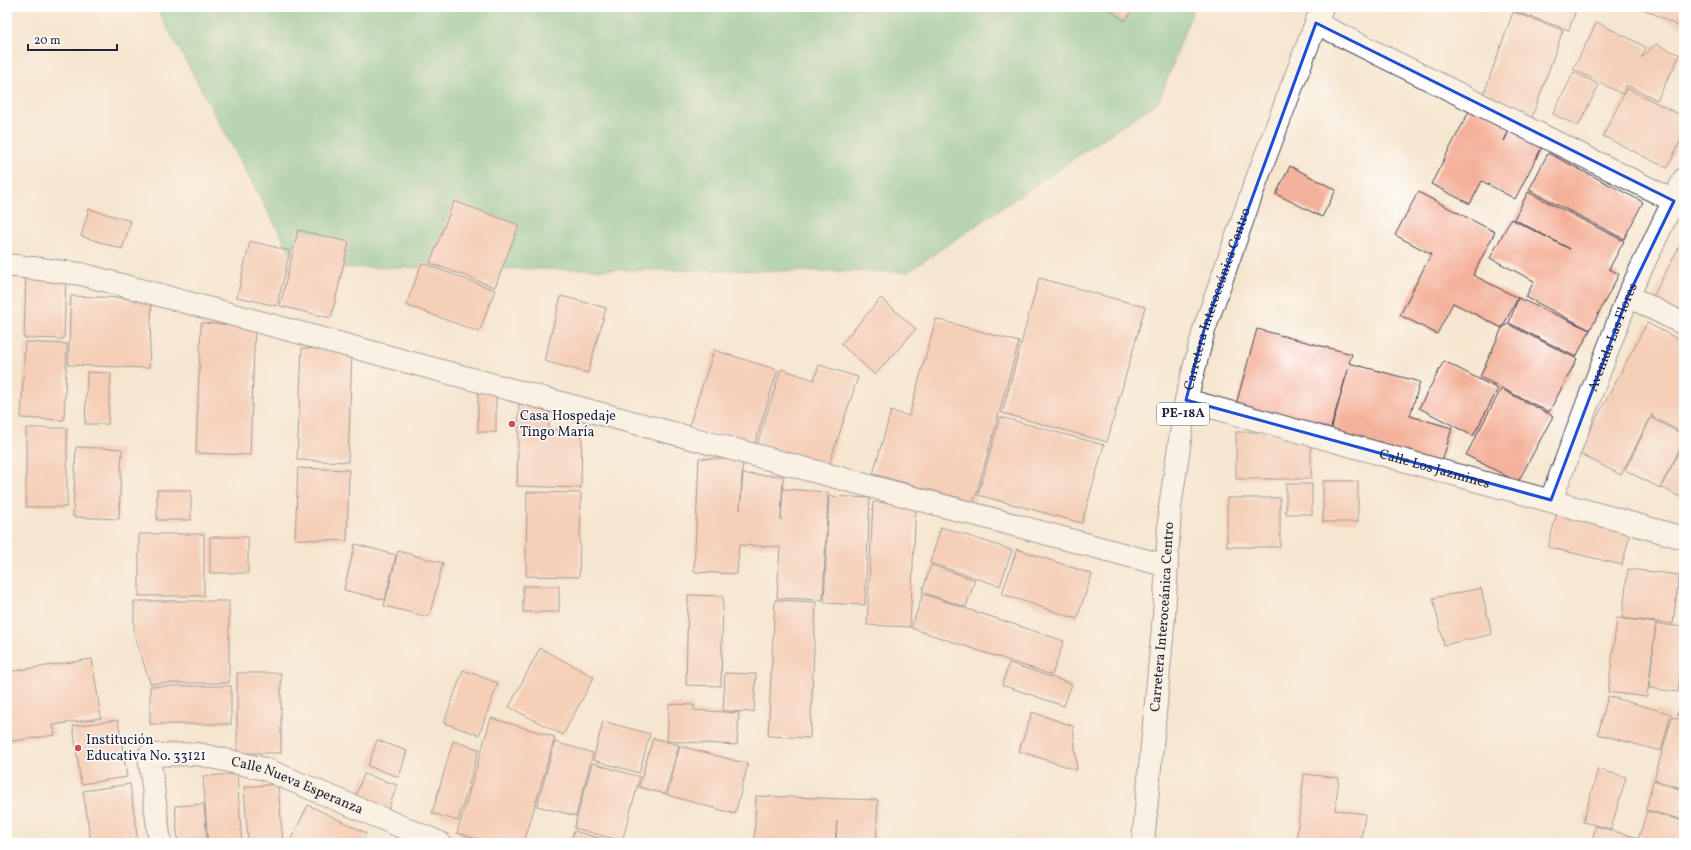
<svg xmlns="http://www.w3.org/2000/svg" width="1691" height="850" font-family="Vollkorn,serif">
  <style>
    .forest { fill: #6ebf8a; stroke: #487062 }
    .building { fill: #f4b199 }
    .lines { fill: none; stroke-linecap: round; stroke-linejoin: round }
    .minor-casing { stroke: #423f51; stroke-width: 24 }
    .trunk-casing { stroke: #423f51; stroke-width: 24 }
    .minor { stroke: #fff; stroke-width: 22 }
    .trunk { stroke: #fff; stroke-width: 22 }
    .marked { fill: none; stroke: #1d4ed8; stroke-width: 3; stroke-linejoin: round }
    .poi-dot { fill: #d1495b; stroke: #fff; stroke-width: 1.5 }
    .labels { text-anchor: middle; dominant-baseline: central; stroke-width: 3; stroke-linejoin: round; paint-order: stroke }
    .shield { fill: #fff; stroke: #646476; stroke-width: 1 }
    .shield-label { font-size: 13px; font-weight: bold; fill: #22223b }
    .street-label { font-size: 14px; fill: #22223b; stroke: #fff }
    .poi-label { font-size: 14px; fill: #22223b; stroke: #fff; text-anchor: start }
  </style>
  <rect width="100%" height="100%" fill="#fff"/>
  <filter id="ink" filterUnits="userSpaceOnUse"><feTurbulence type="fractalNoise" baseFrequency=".025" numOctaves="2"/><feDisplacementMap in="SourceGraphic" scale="8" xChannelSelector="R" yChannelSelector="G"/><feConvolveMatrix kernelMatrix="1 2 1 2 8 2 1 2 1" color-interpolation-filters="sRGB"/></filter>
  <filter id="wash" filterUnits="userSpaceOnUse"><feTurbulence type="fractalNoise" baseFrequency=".012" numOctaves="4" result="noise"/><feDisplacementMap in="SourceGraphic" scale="16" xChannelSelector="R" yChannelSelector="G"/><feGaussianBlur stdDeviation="0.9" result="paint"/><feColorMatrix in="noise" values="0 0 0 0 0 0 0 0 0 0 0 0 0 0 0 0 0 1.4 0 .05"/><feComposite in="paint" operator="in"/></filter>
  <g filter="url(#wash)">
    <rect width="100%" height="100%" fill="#f6e6cf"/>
    <!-- forest -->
    <path class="forest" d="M 156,7 L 1194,7 L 1159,101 L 908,272 L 298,267 Z"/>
    <g id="blocks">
      <!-- building -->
      <g class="building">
        <path d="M 1105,7 L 1135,7 L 1125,21 Z"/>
        <path d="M 1512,7 L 1577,7 L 1569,30 L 1511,10 Z"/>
        <path d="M 1640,7 L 1684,7 L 1684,23 L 1682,28 Z"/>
        <path d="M 1513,12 L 1563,30 L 1532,118 L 1482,99 Z"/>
        <path d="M 1597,22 L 1646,47 L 1641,58 L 1656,44 L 1680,55 L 1657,100 L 1627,85 L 1622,94 L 1573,69 Z"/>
        <path d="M 1574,72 L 1599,85 L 1578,126 L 1553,114 Z"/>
        <path d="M 1627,88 L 1684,117 L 1684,134 L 1667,168 L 1603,136 Z"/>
        <path d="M 1472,106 L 1511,126 L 1504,141 L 1511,126 L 1544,143 L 1515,199 L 1482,181 L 1470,204 L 1431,184 Z"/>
        <path d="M 1548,153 L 1643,202 L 1624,239 L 1529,190 Z"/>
        <path d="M 1290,166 L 1336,190 L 1322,217 L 1276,194 Z"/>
        <path d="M 1418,192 L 1495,232 L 1473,275 L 1518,298 L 1502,328 L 1453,303 L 1437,334 L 1400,315 L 1431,254 L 1395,235 Z"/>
        <path d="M 1528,192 L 1624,241 L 1609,269 L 1619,274 L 1590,330 L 1526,297 L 1534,281 L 1490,258 L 1511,219 L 1570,249 L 1514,219 Z"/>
        <path d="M 454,201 L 519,225 L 495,287 L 430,263 Z"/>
        <path d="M 89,209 L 131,221 L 122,249 L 81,236 Z"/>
        <path d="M 298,230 L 349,242 L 331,318 L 280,306 Z"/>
        <path d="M 1684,237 L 1684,315 L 1652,299 Z"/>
        <path d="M 250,241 L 290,251 L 277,306 L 237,297 Z"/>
        <path d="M 422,263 L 495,290 L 479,332 L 406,305 Z"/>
        <path d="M 26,274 L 66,276 L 64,339 L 24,338 Z"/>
        <path d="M 1039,278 L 1145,307 L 1107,442 L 1002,413 Z"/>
        <path d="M 71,296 L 152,299 L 149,368 L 68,365 Z"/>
        <path d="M 561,296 L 606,308 L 588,373 L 544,361 Z"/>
        <path d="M 881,298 L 916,329 L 875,375 L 841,344 Z"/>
        <path d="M 1518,298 L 1590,330 L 1576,357 L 1509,323 Z"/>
        <path d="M 936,319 L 1019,342 L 974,502 L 873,474 L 891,411 L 909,416 Z"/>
        <path d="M 201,323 L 255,326 L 250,455 L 196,453 Z"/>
        <path d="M 1647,323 L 1684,342 L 1684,433 L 1652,417 L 1652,414 L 1621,475 L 1578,453 Z"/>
        <path d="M 1508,324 L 1577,359 L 1549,412 L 1480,377 L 1502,328 Z"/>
        <path d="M 1257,329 L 1352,354 L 1349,363 L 1420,382 L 1410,416 L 1452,428 L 1441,465 L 1330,434 L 1348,369 L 1329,434 L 1235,408 Z"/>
        <path d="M 25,342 L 67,344 L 64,420 L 21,418 Z"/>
        <path d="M 302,348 L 352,351 L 348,462 L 297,460 Z"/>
        <path d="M 714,350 L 778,370 L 754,446 L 689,426 Z"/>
        <path d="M 1444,361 L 1498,389 L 1473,436 L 1419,408 Z"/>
        <path d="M 819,365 L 858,377 L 828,468 L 757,445 L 781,369 L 814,380 Z"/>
        <path d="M 87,372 L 111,373 L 108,424 L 85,424 Z"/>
        <path d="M 1501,389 L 1553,416 L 1518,482 L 1466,455 Z"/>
        <rect x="478" y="391" width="18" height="41"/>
        <path d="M 519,402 L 549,402 L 549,430 L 582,431 L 581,488 L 517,486 Z"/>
        <path d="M 1000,417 L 1104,445 L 1082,523 L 978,495 Z"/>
        <path d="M 1651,418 L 1684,435 L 1684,441 L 1660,488 L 1625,470 Z"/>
        <rect x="26" y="428" width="41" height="79"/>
        <path d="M 1236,432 L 1263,432 L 1311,445 L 1311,479 L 1236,479 Z"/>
        <path d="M 1684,442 L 1684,499 L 1661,487 Z"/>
        <path d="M 76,447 L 122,449 L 119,519 L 73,517 Z"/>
        <path d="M 699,458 L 743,460 L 740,510 L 743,474 L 783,476 L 781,520 L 783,489 L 828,492 L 823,600 L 777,598 L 780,547 L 739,545 L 737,574 L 694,572 Z"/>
        <path d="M 298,468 L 349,470 L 347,541 L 295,539 Z"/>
        <rect x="1323" y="481" width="35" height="41"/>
        <rect x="1286" y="484" width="26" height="30"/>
        <rect x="157" y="490" width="34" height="30"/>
        <path d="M 527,492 L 581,493 L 579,577 L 526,576 Z"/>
        <path d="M 829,496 L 870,498 L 865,605 L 824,603 Z"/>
        <rect x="1227" y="498" width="53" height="49"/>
        <path d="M 873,502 L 916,504 L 910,627 L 867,625 Z"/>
        <path d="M 1558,509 L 1632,527 L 1622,565 L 1548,547 Z"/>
        <path d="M 941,527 L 1012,550 L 1000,586 L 930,563 Z"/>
        <rect x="139" y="534" width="65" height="62"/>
        <rect x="210" y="537" width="38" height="36"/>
        <path d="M 355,544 L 396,555 L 385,600 L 344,590 Z"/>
        <path d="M 1017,549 L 1092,574 L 1077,619 L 1002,594 Z"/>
        <path d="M 398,551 L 443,563 L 429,617 L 384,606 Z"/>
        <path d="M 931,565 L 975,580 L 966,607 L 922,592 Z"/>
        <path d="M 1628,569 L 1679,575 L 1673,624 L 1622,618 Z"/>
        <rect x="523" y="586" width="36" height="26"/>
        <path d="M 1481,588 L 1492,634 L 1444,645 L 1433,598 Z"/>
        <path d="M 923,594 L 1064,641 L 1052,675 L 911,628 Z"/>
        <path d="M 688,595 L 723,596 L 721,686 L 686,685 Z"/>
        <path d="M 775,600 L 816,602 L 810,738 L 768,736 Z"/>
        <path d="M 134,601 L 229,601 L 229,683 L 150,683 L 134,633 Z"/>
        <path d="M 1617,618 L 1656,623 L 1647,697 L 1608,692 Z"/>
        <path d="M 1656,624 L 1684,627 L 1684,644 L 1678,692 L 1649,688 Z"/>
        <path d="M 540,648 L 594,677 L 563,735 L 509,707 Z"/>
        <path d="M 92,659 L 101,718 L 53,725 L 55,735 L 7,742 L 7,672 Z"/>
        <path d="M 1009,663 L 1072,684 L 1064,706 L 1002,685 Z"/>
        <path d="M 463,670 L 498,683 L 479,735 L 444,723 Z"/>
        <rect x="237" y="673" width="44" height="80"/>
        <path d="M 725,673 L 756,674 L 754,712 L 723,711 Z"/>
        <rect x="150" y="686" width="81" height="38"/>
        <path d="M 1684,693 L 1684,717 L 1677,715 Z"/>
        <path d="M 1608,696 L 1671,714 L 1661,751 L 1598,734 Z"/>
        <path d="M 669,704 L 694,705 L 694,710 L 739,713 L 737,745 L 667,741 Z"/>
        <path d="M 1032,712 L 1073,726 L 1077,770 L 1019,751 Z"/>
        <path d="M 1672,717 L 1684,720 L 1684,789 L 1654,780 Z"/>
        <path d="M 491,718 L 555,737 L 524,843 L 491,843 L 457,833 Z"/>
        <path d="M 118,720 L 127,777 L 81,784 L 73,726 Z"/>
        <path d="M 603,721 L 650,734 L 639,773 L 593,760 Z"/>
        <path d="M 653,738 L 679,745 L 665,794 L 639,787 Z"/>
        <path d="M 377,740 L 407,751 L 399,777 L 368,766 Z"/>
        <path d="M 453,741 L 479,749 L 458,821 L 432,813 Z"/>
        <path d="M 555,742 L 593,753 L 576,816 L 537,806 Z"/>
        <path d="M 680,746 L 748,764 L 735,814 L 667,795 Z"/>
        <path d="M 592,763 L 640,777 L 622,841 L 574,828 Z"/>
        <path d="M 1598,769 L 1626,777 L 1611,829 L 1583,822 Z"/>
        <path d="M 237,774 L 242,843 L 208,843 L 203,776 Z"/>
        <path d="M 364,774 L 397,785 L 388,810 L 355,798 Z"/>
        <path d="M 1304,774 L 1339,778 L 1335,810 L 1365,814 L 1361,843 L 1296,843 Z"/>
        <path d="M 1653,781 L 1684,790 L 1684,820 L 1646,810 Z"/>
        <path d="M 130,784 L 138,843 L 91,843 L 83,791 Z"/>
        <path d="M 278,784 L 283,843 L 248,843 L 244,787 Z"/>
        <path d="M 756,796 L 878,800 L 876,843 L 836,843 L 837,821 L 835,843 L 754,843 Z"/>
        <path d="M 204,804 L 207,843 L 178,843 L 175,806 Z"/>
        <path d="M 308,805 L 366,833 L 361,843 L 289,843 Z"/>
        <path d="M 1647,811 L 1684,821 L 1684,843 L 1637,843 Z"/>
        <path d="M 1596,826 L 1638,838 L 1636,843 L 1591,843 Z"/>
        <path d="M 574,831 L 617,843 L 570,843 Z"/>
        <path d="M 627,839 L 640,843 L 626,843 Z"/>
      </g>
    </g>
  </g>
  <g filter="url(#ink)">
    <use href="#blocks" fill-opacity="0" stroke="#423f51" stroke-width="1"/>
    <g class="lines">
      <!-- minor casing -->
      <g class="minor-casing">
        <g id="minor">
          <path d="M 1316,23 L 1674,201"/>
          <path d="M 7,265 L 81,274 L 1167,566"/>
          <path d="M 1628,296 L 1684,324"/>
          <path id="s1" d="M 1186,400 L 1684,538"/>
          <path id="s2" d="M 1551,500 L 1628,296 L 1684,179"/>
          <path id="s3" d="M 160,843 L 149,755 L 198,754 L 265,769 L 440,843"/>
        </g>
      </g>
      <!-- trunk casing -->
      <g class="trunk-casing">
        <g id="trunk">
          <path id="s4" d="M 1143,843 L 1164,616 L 1170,507 L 1186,400 L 1204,330 L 1255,184 L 1322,7"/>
        </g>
      </g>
      <!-- minor -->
      <use href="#minor" class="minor"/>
      <!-- trunk -->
      <use href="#trunk" class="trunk"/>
    </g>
  </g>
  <!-- marked area -->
  <path d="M0 0H1691V850H0ZM 1316,23 L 1674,201 L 1628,296 L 1551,500 L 1186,400 L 1204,330 Z" fill="#f6e6cf" fill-opacity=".55" fill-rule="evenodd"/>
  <path class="marked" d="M 1316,23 L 1674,201 L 1628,296 L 1551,500 L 1186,400 L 1204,330 Z"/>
  <!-- markers -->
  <g class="poi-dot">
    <circle cx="512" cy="424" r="4"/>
    <circle cx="78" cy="748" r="4"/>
  </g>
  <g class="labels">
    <!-- shield labels -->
    <rect class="shield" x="1157" y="403" width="52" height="22" rx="3"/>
    <g class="shield-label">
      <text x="1183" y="414">PE-18A</text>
    </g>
    <!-- street labels -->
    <g class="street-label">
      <text stroke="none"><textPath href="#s4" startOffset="551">Carretera Interoceánica Centro</textPath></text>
      <text stroke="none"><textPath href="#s2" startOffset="174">Avenida Las Flores</textPath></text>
      <text stroke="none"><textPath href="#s1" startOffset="258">Calle Los Jazmines</textPath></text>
      <text stroke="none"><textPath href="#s4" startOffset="227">Carretera Interoceánica Centro</textPath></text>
      <text stroke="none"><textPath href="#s3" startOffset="242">Calle Nueva Esperanza</textPath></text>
    </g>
    <!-- poi labels -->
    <g class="poi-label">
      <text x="520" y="416">Casa Hospedaje<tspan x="520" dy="16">Tingo María</tspan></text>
      <text x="86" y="740">Institución<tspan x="86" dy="16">Educativa No. 33121</tspan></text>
    </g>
  </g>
  <!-- margin -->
  <rect width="1691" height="850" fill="none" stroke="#fff" stroke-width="24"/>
  <!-- scale -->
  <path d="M28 44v6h89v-6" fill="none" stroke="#22223b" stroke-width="2"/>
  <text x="34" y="44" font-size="12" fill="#22223b" stroke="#ffffff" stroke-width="3" paint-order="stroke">20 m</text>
</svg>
